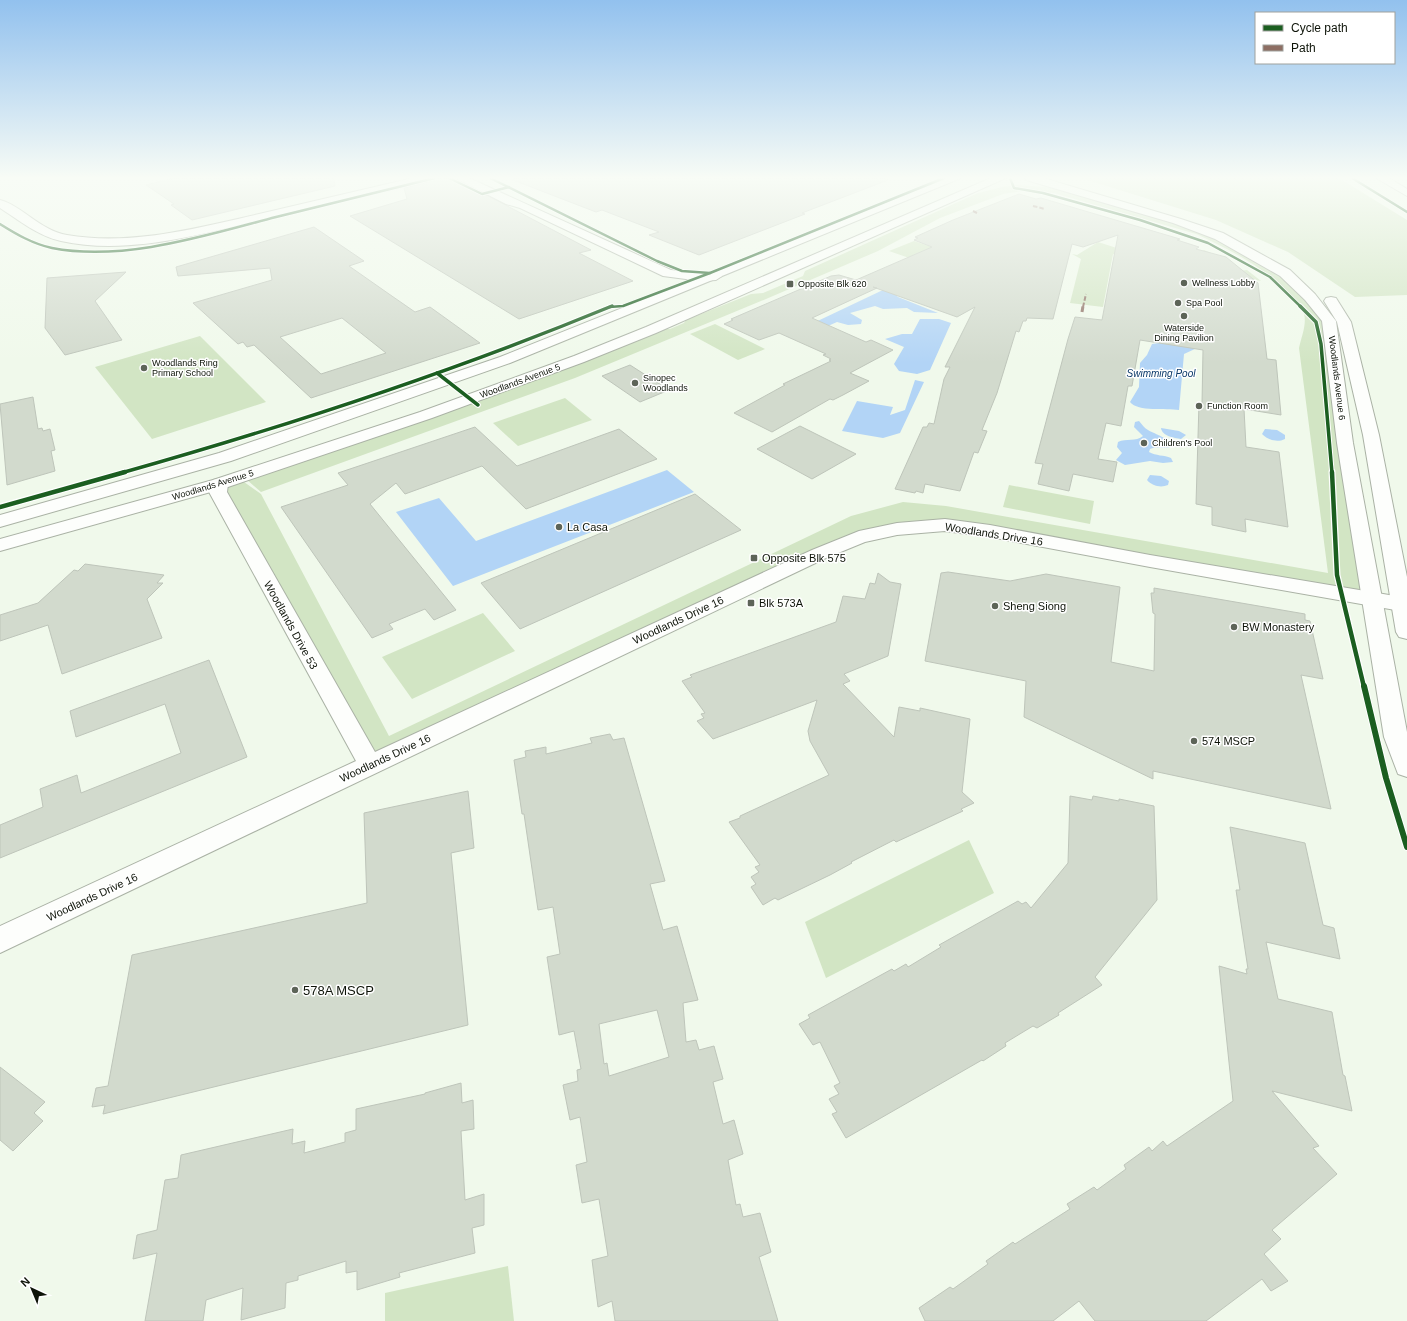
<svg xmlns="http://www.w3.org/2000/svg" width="1407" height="1321" font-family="Arial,sans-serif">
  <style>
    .green { fill: #d2e5c4 }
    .water { fill: #b2d4f6 }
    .building { fill: #d2dacd; stroke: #bec5ba; fill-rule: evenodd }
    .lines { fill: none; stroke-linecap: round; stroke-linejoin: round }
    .street-casing { stroke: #aab2a5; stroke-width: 2 }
    .secondary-casing { stroke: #aab2a5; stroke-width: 2 }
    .primary-casing { stroke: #aab2a5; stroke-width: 2 }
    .street { fill: #fdfefc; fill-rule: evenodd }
    .secondary { fill: #fdfefc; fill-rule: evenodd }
    .primary { fill: #fdfefc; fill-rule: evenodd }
    .quiet-far1 { stroke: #8d6e63; stroke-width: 2; stroke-dasharray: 4.5 2; stroke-linecap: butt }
    .quiet { stroke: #8d6e63; stroke-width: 3; stroke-dasharray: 5.5 3; stroke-linecap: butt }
    .cycleway-far3-casing { stroke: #fff; stroke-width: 4 }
    .cycleway-far2-casing { stroke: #fff; stroke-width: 5.5 }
    .cycleway-far1-casing { stroke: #fff; stroke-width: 7 }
    .cycleway-casing { stroke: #fff; stroke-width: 8 }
    .cycleway-far3 { stroke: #1b5e20; stroke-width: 2.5 }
    .cycleway-far2 { stroke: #1b5e20; stroke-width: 3.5 }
    .cycleway-far1 { stroke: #1b5e20; stroke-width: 4.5 }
    .cycleway { stroke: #1b5e20; stroke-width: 6 }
    .poi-dot { fill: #5d6458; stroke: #fff; stroke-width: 1.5 }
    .labels { text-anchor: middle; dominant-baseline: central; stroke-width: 3; stroke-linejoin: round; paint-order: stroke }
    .far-poi-label { font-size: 9px; fill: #0e1409; stroke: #fff; text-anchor: start }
    .far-street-label { font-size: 9px; fill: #0e1409; stroke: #fff }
    .far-water-label { font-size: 10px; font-style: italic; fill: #0b3969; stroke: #fff }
    .poi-label { font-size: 11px; fill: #0e1409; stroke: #fff; text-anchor: start }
    .street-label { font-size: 11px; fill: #0e1409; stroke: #fff }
    .near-poi-label { font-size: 13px; fill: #0e1409; stroke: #fff; text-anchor: start }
  </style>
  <rect width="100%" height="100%" fill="#f0f9eb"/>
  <!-- green -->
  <g class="green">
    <path d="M 1081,178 L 1339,178 L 1407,220 L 1407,295 L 1355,297 L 1288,252 L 1216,220 Z"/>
    <path d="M 1017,185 L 1059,188 L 1219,236 L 1281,273 L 1327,321 L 1368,597 L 990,530 L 897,528 L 858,531 L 732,587 L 370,765 L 216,490 L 244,482 L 261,494 L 389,736 L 851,516 L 903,502 L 946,506 L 1328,573 L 1299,348 C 1301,338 1307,324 1304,314 C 1303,311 1299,307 1297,304 C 1272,271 1233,251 1196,234 L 1054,193 L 1022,191 L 1003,194 L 940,218 L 878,251 L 766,299 L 575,378 L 261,492 L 246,479 L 316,455 L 394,431 L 516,387 L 663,329 L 670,329 L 684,323 L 686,320 L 751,294 L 763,293 L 803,276 L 805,271 L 978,193 L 1002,187 Z"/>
    <path d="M 914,241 L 962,257 L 938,268 L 889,251 Z"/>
    <path d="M 1098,242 L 1173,266 L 1204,250 L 1216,255 L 1232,272 L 1247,270 L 1261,281 L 1160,264 L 1113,254 L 1103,307 L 1070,303 L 1081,259 L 1072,254 L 1077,255 Z"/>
    <path d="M 715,324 L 765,349 L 738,360 L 690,334 Z"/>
    <path d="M 200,336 L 266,402 L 152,439 L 95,367 Z"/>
    <path d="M 565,398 L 592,420 L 518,446 L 493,423 Z"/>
    <path d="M 1009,485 L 1094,501 L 1090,524 L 1003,507 Z"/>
    <path d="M 483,613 L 515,651 L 412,699 L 382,657 Z"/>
    <path d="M 969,840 L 994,893 L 826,978 L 805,922 Z"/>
    <path d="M 508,1266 L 514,1321 L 385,1321 L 385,1293 Z"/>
  </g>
  <!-- water -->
  <g class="water">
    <path d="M 885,289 L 895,294 L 898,297 L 938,313 L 914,312 L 907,308 L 883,309 L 875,306 L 850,313 L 862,320 L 861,324 L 848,325 L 837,322 L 796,340 L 786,336 Z"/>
    <path d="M 920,319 L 939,319 L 951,323 L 930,370 L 917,374 L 899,371 L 894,364 L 904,347 L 885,339 L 902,334 L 912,334 Z"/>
    <path d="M 1159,343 L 1197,348 L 1184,354 L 1179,410 C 1166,408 1138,412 1130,402 L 1139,387 L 1140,363 L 1147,355 L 1152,344 Z"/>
    <path d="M 915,380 L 924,382 L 900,433 L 883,438 L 842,431 L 857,401 L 893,407 L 890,415 L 905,410 Z"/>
    <path d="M 1139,421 C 1142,424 1144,428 1148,430 C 1156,435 1169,437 1171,447 C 1164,449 1157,446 1150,449 L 1149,452 C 1156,456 1164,455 1171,458 L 1173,462 L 1163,463 L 1150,461 L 1125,465 L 1116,460 L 1122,453 L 1117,447 L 1118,442 C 1126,438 1136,442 1143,436 L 1134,427 L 1135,422 Z"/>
    <path d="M 1161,428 L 1179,431 L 1186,435 L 1181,439 C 1174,438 1162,436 1161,428 Z"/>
    <path d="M 1265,429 L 1277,430 L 1285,435 L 1285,439 C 1277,443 1268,440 1262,434 Z"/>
    <path d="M 667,470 L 694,492 L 453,586 L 396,512 L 439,498 L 476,541 Z"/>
    <path d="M 1150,475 L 1161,476 L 1169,481 L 1168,485 C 1161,488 1152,486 1147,480 Z"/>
  </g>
  <!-- building -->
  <g class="building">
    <path d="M 174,178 L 334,178 L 335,186 L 192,220 L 171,205 L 174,204 L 146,185 Z"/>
    <path d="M 434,178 L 454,178 L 591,250 L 579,253 L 633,281 L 519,319 L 350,216 L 407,199 L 404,188 L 428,182 Z"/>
    <path d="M 513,178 L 887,178 L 888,180 L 802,213 L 805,214 L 699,255 L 649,235 L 659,232 L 602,210 L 596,212 L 513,180 Z"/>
    <path d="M 1019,194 L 1036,199 L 1041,198 L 1180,239 L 1177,240 L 1199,247 L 1196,249 L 1226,257 L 1258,283 L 1267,359 L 1276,360 L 1281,415 L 1244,409 L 1246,447 L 1279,452 L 1288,527 L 1245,519 L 1246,532 L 1212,525 L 1212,507 L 1196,504 L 1199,403 L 1202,404 L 1203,350 L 1140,340 L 1132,386 L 1128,386 L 1121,426 L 1106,423 L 1098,459 L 1117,462 L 1113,482 L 1073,474 L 1069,491 L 1038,484 L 1043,464 L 1035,463 L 1068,339 L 1075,317 L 1102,320 L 1118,235 L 1083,247 L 1072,244 L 1053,319 L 1027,318 L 1026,321 L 1023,321 L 1019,332 L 1016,331 L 997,393 L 982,430 L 987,431 L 978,453 L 974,452 L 960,491 L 925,484 L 923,493 L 916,491 L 915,493 L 895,489 L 923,427 L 927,427 L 929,423 L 934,424 L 944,379 L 950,367 L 945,367 L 975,307 L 957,317 L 873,287 L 877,288 L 812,318 L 866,342 L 871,340 L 893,350 L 850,373 L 869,381 L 843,395 L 833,400 L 830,399 L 772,432 L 734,413 L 785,385 L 783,384 L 831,361 L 829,360 L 831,359 L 823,355 L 826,354 L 779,333 L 759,340 L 724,324 L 733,320 L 731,319 L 831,276 L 839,275 L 856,280 L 932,247 L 914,240 L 918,238 L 915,237 L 953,220 Z"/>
    <path d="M 314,227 L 364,261 L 349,266 L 389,294 L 415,312 L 430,307 L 480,343 L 311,398 L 254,345 L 247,347 L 243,342 L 238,344 L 193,303 L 272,280 L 270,268 L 178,276 L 176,267 ZM 342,318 L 386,353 L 321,374 L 280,337 Z"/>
    <path d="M 126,272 L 95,301 L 122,340 L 65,355 L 45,328 L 47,278 Z"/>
    <path d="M 630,365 L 669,390 L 640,402 L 602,376 Z"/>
    <path d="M 33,397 L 38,429 L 42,428 L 43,431 L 50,429 L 55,450 L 51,451 L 55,471 L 7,485 L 0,404 Z"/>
    <path d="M 800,426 L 856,454 L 812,479 L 757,449 Z"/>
    <path d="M 475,427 L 517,466 L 619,429 L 657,459 L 526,509 L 482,466 L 405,494 L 396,483 L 370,504 L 456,610 L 434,620 L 425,609 L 389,624 L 393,629 L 372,638 L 281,507 L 348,485 L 338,473 Z"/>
    <path d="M 695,494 L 741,530 L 520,629 L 481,583 Z"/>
    <path d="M 85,564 L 164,575 L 157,583 L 163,583 L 147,599 L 162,638 L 62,674 L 48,625 L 0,641 L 0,615 L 38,603 L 74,570 L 78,571 Z"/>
    <path d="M 948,572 L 1010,581 L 1046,574 L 1120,587 L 1111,662 L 1154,671 L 1155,614 L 1153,613 L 1151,593 L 1154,593 L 1154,588 L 1305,614 L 1305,620 L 1310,621 L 1323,679 L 1301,675 L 1331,809 L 1153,771 L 1153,779 L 1024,717 L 1026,681 L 925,661 L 941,573 Z"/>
    <path d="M 878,573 L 890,582 L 901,584 L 888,656 L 844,674 L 850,681 L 843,684 L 894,737 L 899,707 L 920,711 L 920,708 L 970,719 L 962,792 L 974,803 L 961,809 L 963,811 L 896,842 L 894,840 L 851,862 L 852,863 L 830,875 L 778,900 L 775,898 L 763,905 L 751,887 L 756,884 L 751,877 L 759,872 L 755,867 L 760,865 L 729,822 L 740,818 L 740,816 L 829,775 L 810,741 L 808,731 L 817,700 L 713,739 L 697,721 L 704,718 L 701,714 L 705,713 L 682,681 L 692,677 L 690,675 L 712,667 L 836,622 L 843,596 L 865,599 L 870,583 L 875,584 Z"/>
    <path d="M 209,660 L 247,757 L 0,858 L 0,825 L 43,807 L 40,789 L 77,775 L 81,793 L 181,753 L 165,704 L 76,737 L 70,711 Z"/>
    <path d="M 610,734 L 613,740 L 624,738 L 665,881 L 650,884 L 663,930 L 677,926 L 698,1000 L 683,1003 L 686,1042 L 696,1040 L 699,1050 L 714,1046 L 723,1079 L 713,1082 L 723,1124 L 734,1120 L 743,1154 L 728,1160 L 736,1205 L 740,1204 L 743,1217 L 760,1213 L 771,1252 L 759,1257 L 778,1321 L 615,1321 L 612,1301 L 598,1307 L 592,1260 L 608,1256 L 599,1199 L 582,1203 L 576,1165 L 587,1162 L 580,1117 L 570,1120 L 563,1085 L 578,1081 L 577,1070 L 581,1069 L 574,1031 L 559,1035 L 547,957 L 560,954 L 554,914 L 553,907 L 538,910 L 524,814 L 522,814 L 514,760 L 526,757 L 525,751 L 546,747 L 546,754 L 592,743 L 590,738 ZM 657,1010 L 669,1057 L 609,1076 L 607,1063 L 604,1064 L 599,1024 Z"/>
    <path d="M 468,791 L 474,848 L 451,853 L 468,1025 L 103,1114 L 105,1105 L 92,1107 L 96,1088 L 108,1086 L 132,955 L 367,903 L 364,813 Z"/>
    <path d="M 1070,796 L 1092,800 L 1093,796 L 1119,801 L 1119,799 L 1154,806 L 1157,900 L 1095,977 L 1102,985 L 1058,1013 L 1059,1015 L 1037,1028 L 1033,1026 L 1005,1043 L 1006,1046 L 983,1061 L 982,1060 L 846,1138 L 832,1114 L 837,1112 L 829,1099 L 839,1094 L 834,1086 L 840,1083 L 820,1042 L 813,1045 L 799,1024 L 810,1018 L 808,1015 L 892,969 L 894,971 L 906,964 L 908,967 L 941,947 L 939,945 L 1018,901 L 1022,904 L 1026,902 L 1031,908 L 1068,863 Z"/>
    <path d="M 1230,827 L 1305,843 L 1323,925 L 1334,928 L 1340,959 L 1266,942 L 1278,999 L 1332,1012 L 1343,1075 L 1345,1076 L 1352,1111 L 1272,1091 L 1319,1146 L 1313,1148 L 1337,1174 L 1272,1230 L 1281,1239 L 1264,1254 L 1288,1281 L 1271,1291 L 1262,1279 L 1206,1321 L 1095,1321 L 1079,1301 L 1053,1321 L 925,1321 L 919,1308 L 950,1287 L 953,1289 L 988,1264 L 986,1261 L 1013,1242 L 1015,1244 L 1070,1209 L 1067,1204 L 1094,1187 L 1097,1190 L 1126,1169 L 1124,1165 L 1149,1147 L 1152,1151 L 1163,1141 L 1167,1146 L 1233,1101 L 1219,966 L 1247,974 L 1246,969 L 1248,969 L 1236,890 L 1240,890 Z"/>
    <path d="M 0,1067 L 45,1102 L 34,1113 L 43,1121 L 13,1151 L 0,1140 Z"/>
    <path d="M 461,1083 L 462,1103 L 473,1100 L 474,1129 L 461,1131 L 465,1200 L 484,1194 L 484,1225 L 472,1228 L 475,1253 L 399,1273 L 400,1277 L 357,1290 L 357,1271 L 346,1273 L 346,1261 L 298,1276 L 298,1280 L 286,1283 L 285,1308 L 241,1320 L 243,1288 L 206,1300 L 203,1321 L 145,1321 L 157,1253 L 133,1259 L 137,1235 L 157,1230 L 165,1180 L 178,1178 L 181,1155 L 293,1129 L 292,1144 L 305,1141 L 304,1153 L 345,1142 L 345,1133 L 356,1130 L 356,1109 L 425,1094 L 425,1093 Z"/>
  </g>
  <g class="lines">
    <!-- street casing -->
    <g class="street-casing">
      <g id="street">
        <path d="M 413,178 L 433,178 L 428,181 C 374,194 320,206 266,219 C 201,234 128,256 61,241 C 38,236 19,220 0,208 L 0,200 C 21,205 41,231 67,235 C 131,246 197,228 259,214 C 310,202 362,190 413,178 Z"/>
        <path d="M 455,178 L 469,178 L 671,270 L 701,273 L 716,272 L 722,276 L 716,280 L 701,281 L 663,276 L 520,208 L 506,204 Z"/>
        <path d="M 219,479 L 225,480 L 228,484 L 227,492 L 375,752 L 812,550 L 859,531 L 897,523 L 945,519 L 990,525 L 1150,555 L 1401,597 L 1407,599 L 1407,609 L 1401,611 L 1150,567 L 990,537 L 945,531 L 897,535 L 865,542 L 826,558 L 0,953 L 0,926 L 356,761 L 209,492 L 213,480 Z"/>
      </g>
    </g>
    <!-- secondary casing -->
    <g class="secondary-casing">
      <g id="secondary">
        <path d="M 946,178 L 961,178 L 510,363 L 231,461 L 0,527 L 0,515 L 219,453 L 500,357 Z"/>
        <path d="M 991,178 L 1006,178 L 656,333 L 584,362 L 432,418 L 225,488 L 0,551 L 0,539 L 213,480 L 420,412 L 574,356 L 646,327 Z"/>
        <path d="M 1025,178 L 1043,178 L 1181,219 L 1223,233 L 1290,270 L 1315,294 L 1336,321 L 1353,443 L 1407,732 L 1407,777 L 1398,774 L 1384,737 L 1337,443 L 1322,321 L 1305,300 L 1280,276 L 1215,239 L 1173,223 L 1026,180 Z"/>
        <path d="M 1331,297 L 1336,298 L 1351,322 L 1379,435 L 1407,577 L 1407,639 L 1399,637 L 1396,632 L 1363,435 L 1337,322 L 1324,301 L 1326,298 Z"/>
      </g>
    </g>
    <!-- primary casing -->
    <g class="primary-casing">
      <path id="primary" d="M 1376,178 L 1389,178 L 1407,189 L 1407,196 Z"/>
    </g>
    <!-- street -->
    <use href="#street" class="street"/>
    <!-- secondary -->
    <use href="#secondary" class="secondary"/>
    <!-- primary -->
    <use href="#primary" class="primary"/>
    <!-- quiet-far1 -->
    <g class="quiet-far1">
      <path d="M 1033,206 L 1045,209"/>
      <path d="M 973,211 L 977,213"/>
      <path d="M 1083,307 L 1086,294"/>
    </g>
    <!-- quiet -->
    <path class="quiet" d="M 1082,312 L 1083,306"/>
    <!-- cycleway-far3 casing -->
    <g class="cycleway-far3-casing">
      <g id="cycleway-far3">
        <path d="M 449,178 L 482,194 L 509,187"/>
        <path d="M 490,178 L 657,261 L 682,271 L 710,273 L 944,178"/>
        <path d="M 1010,178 L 1014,188 L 1043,193 L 1140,220 L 1208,243 L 1270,277 L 1301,307"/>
        <path d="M 1352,178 L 1407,212"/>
        <path d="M 0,224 C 16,234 33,244 52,248 C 124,262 207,235 276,217 C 329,204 382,191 435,178"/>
        <path d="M 609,307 L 623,306 L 710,273"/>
      </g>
    </g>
    <!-- cycleway-far2 casing -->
    <g class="cycleway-far2-casing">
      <g id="cycleway-far2">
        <path d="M 1300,306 L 1316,322 L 1321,344 L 1332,473"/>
        <path d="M 437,373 L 478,405"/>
        <path d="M 121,473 C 288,426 452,372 612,306"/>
      </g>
    </g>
    <!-- cycleway-far1 casing -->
    <g class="cycleway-far1-casing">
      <g id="cycleway-far1">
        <path d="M 1332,472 L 1337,575 L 1364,687"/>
        <path d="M 0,507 L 125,472"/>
      </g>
    </g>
    <!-- cycleway casing -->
    <g class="cycleway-casing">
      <path id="cycleway" d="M 1364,686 L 1386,778 L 1407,847"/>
    </g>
    <!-- cycleway-far3 -->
    <use href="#cycleway-far3" class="cycleway-far3"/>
    <!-- cycleway-far2 -->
    <use href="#cycleway-far2" class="cycleway-far2"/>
    <!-- cycleway-far1 -->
    <use href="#cycleway-far1" class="cycleway-far1"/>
    <!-- cycleway -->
    <use href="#cycleway" class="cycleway"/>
  </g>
  <!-- sky -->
  <linearGradient id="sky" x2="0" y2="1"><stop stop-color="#92c1ee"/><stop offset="0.49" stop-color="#f8fcf6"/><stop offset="1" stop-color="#f8fcf6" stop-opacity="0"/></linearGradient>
  <rect width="1407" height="363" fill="url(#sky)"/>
  <!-- markers -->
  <g class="poi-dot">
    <circle cx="1184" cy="283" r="4"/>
    <rect x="786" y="280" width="8" height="8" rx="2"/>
    <circle cx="1178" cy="303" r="4"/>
    <circle cx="1184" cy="316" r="4"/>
    <circle cx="144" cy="368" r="4"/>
    <circle cx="635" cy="383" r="4"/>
    <circle cx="1199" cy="406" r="4"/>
    <circle cx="1144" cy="443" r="4"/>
    <circle cx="559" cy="527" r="4"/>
    <rect x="750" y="554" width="8" height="8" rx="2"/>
    <rect x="747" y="599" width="8" height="8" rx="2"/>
    <circle cx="995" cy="606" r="4"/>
    <circle cx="1234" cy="627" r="4"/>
    <circle cx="1194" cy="741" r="4"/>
    <circle cx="295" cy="990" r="4"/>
  </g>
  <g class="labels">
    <!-- far-poi labels -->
    <g class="far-poi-label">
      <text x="1192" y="283">Wellness Lobby</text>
      <text x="798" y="284">Opposite Blk 620</text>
      <text x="1186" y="303">Spa Pool</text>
      <text x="1184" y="328" text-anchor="middle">Waterside<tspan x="1184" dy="10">Dining Pavilion</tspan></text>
      <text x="152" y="363">Woodlands Ring<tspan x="152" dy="10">Primary School</tspan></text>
      <text x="643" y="378">Sinopec<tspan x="643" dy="10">Woodlands</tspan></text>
      <text x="1207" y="406">Function Room</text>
      <text x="1152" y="443">Children's Pool</text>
    </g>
    <!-- far-street labels -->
    <g class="far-street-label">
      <text transform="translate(1337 378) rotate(83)">Woodlands Avenue 6</text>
      <text transform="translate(520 381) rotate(-20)">Woodlands Avenue 5</text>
      <text transform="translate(213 485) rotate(-17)">Woodlands Avenue 5</text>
    </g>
    <!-- far-water labels -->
    <g class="far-water-label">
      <text x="1161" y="373">Swimming Pool</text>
    </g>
    <!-- poi labels -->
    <g class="poi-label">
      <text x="567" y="527">La Casa</text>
      <text x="762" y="558">Opposite Blk 575</text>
      <text x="759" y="603">Blk 573A</text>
      <text x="1003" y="606">Sheng Siong</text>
      <text x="1242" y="627">BW Monastery</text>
      <text x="1202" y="741">574 MSCP</text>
    </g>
    <!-- street labels -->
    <g class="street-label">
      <text transform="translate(994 534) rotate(9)">Woodlands Drive 16</text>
      <text transform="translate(678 620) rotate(-25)">Woodlands Drive 16</text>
      <text transform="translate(291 625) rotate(61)">Woodlands Drive 53</text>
      <text transform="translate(385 758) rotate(-25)">Woodlands Drive 16</text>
      <text transform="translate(92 897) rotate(-25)">Woodlands Drive 16</text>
    </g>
    <!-- near-poi labels -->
    <g class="near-poi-label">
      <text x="303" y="990">578A MSCP</text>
    </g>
  </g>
  <!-- legend -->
  <rect x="1255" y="12" width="140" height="52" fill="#ffffff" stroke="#9fa19d"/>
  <rect x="1263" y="25" width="20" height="6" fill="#1b5e20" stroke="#9fa19d"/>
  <text x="1291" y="32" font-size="12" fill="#0e1409">Cycle path</text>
  <rect x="1263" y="45" width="20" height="6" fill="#8d6e63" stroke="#9fa19d"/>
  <text x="1291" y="52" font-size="12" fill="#0e1409">Path</text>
  <!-- north arrow -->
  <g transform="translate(32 1289) rotate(316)" stroke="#ffffff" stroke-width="3" paint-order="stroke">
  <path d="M0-3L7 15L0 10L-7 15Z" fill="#0e1409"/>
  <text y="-6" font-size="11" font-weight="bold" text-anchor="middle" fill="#0e1409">N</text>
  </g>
</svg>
